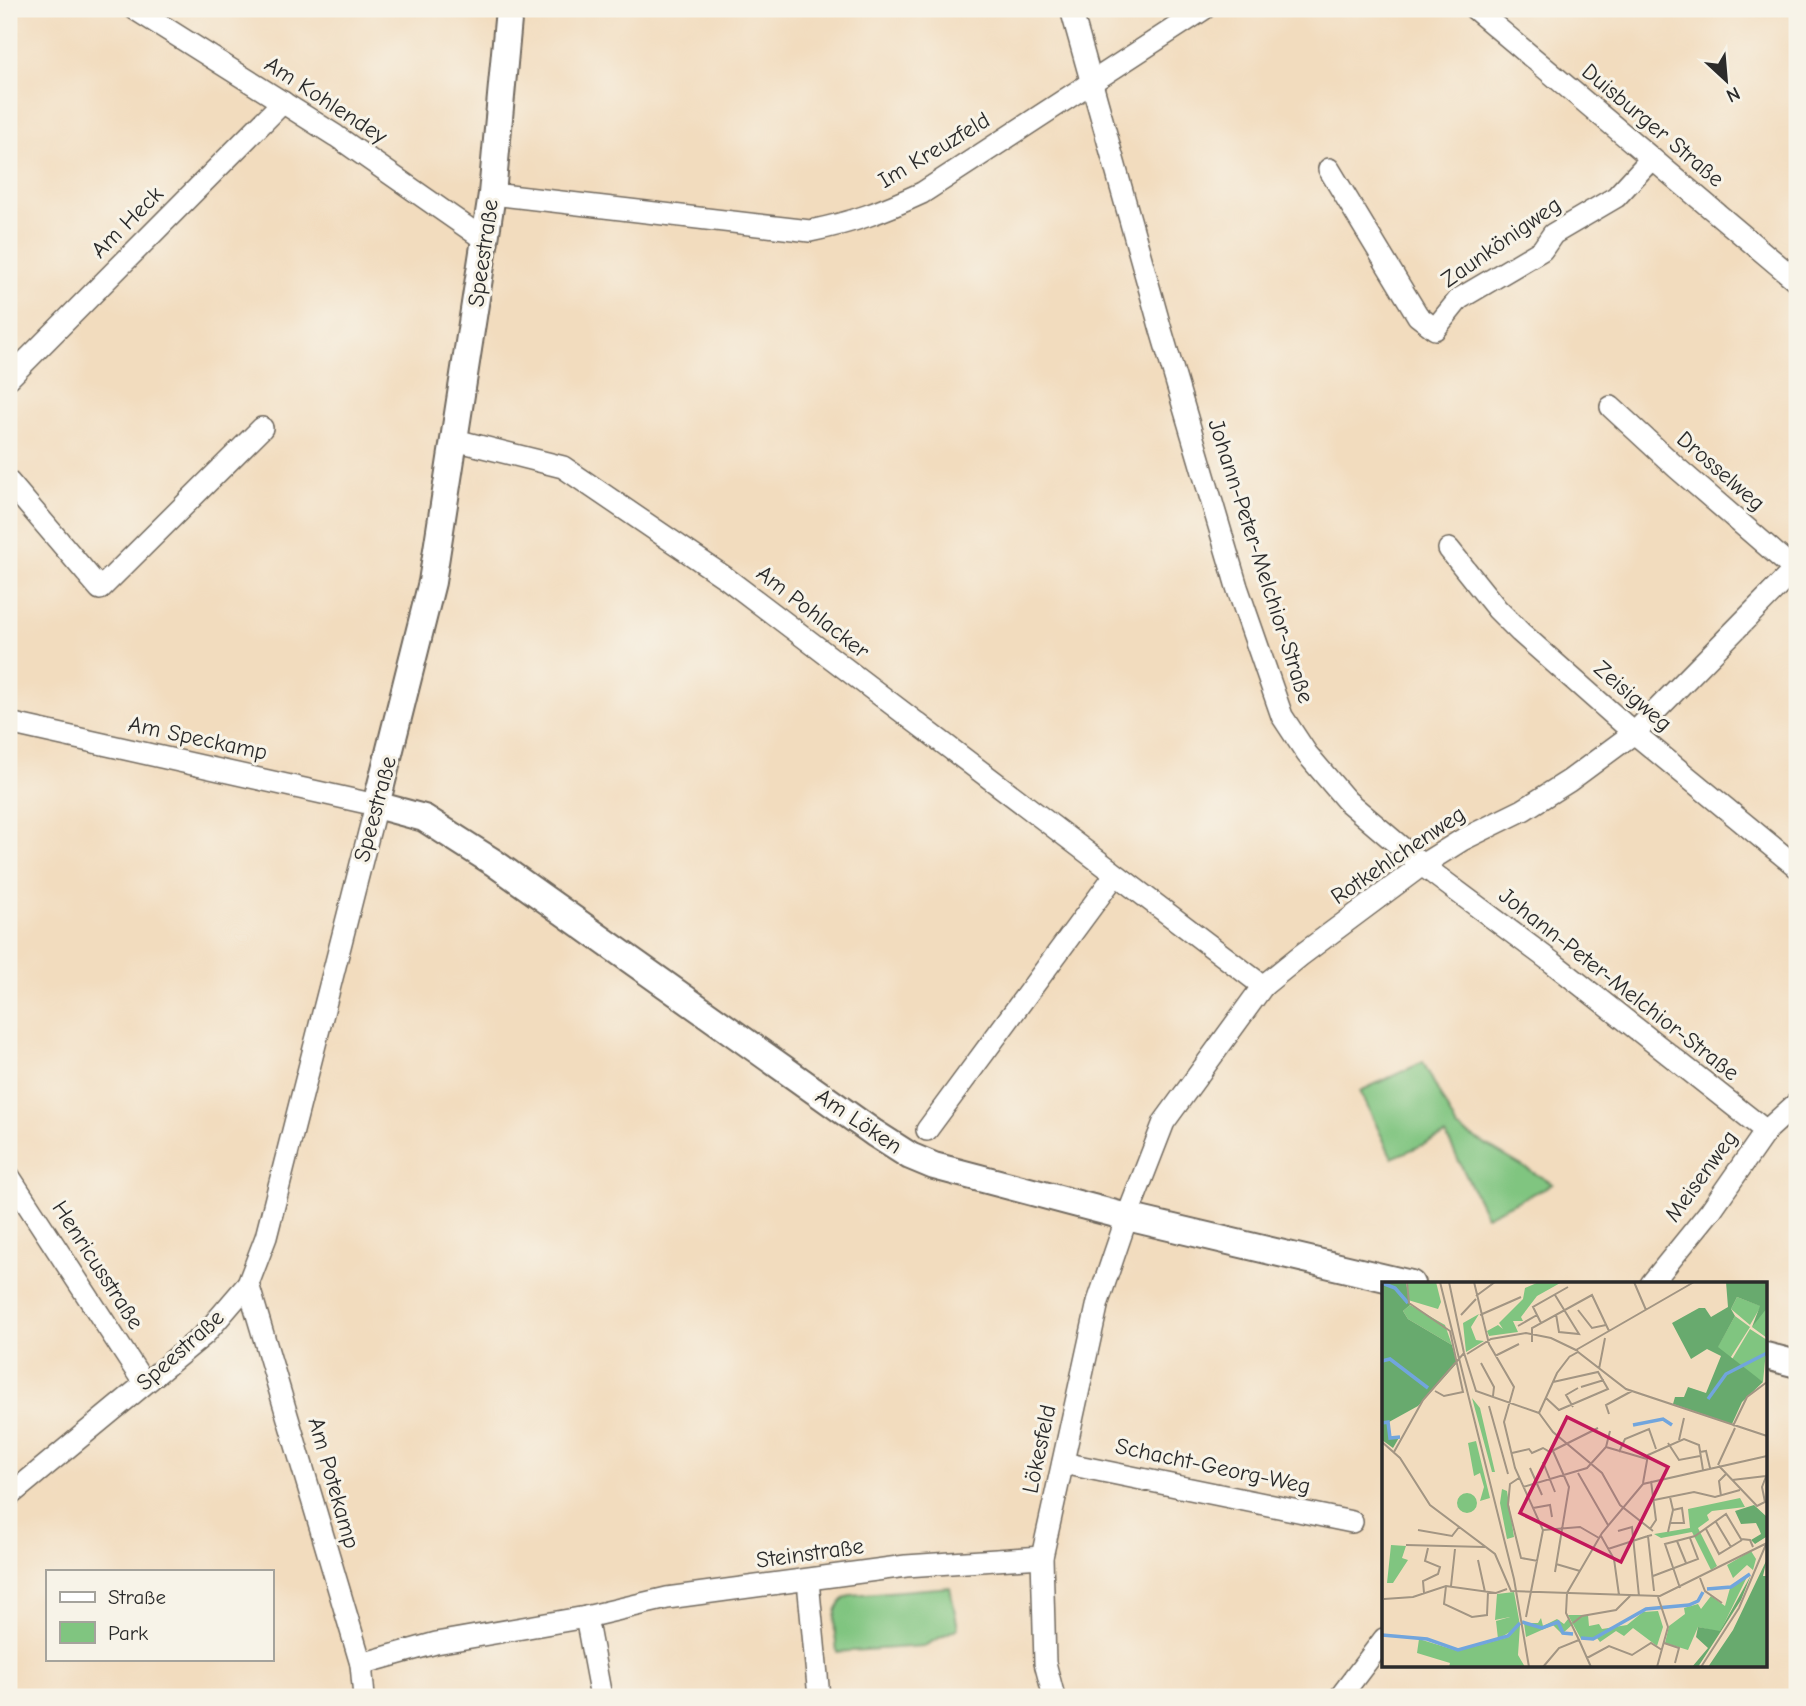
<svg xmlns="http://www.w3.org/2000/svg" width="1806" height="1706" font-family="'Comic Neue',sans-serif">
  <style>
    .green { fill: #80c580; stroke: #567856; stroke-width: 2 }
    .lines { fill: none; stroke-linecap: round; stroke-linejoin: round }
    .minor-casing { stroke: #71695e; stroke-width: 24 }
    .tertiary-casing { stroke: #71695e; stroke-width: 30 }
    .minor { stroke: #fff; stroke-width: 21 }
    .tertiary { stroke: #fff; stroke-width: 26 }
    .labels { text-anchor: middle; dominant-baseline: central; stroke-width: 6; stroke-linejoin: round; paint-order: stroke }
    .street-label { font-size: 23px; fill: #2b2b2b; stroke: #f7f3e8 }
    .inset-river { fill: none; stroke: #71a5dd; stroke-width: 3.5 }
    .inset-road { fill: none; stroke: #a29583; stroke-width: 2 }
    .view { fill: #c2185b; fill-opacity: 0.15; stroke: #c2185b; stroke-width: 3.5 }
    .inset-edge { fill: none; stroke: #2b2b2b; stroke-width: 3.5 }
  </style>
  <rect width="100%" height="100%" fill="#f7f3e8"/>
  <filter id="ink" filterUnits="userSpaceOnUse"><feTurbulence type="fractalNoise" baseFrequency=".0143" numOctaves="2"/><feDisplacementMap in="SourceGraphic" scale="14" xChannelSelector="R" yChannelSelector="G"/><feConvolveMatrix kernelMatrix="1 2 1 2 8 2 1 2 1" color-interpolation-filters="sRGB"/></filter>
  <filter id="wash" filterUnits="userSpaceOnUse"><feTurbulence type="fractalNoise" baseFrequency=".00686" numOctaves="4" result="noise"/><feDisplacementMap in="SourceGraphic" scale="28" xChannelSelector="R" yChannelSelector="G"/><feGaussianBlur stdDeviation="1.57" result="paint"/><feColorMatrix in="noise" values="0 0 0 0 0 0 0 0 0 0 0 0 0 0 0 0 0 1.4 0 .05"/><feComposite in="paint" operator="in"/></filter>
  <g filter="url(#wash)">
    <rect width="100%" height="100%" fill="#f2dcbe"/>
    <!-- green -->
    <g class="green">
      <path d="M 1423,1062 L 1457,1128 L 1553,1184 L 1486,1216 L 1446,1135 L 1392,1158 L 1360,1091 Z"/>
      <path d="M 950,1587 L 958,1628 L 924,1646 L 837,1652 C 835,1630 828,1605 851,1595 Z"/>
    </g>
  </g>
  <g filter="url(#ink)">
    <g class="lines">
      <!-- minor casing -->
      <g class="minor-casing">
        <g id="minor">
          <path d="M 135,9 L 336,136 L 485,240"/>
          <path d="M 1071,9 L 1161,330 L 1237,587 L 1282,716 L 1307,754 L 1347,801 L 1422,865 L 1553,963 L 1766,1131"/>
          <path d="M 1475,9 L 1797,281"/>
          <path d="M 1329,169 L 1418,316 L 1435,329 L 1459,299 L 1542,250 L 1553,234 L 1616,197 L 1651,159"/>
          <path d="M 492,194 L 810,231 C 854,222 881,212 922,193 L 1204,9"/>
          <path d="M 9,378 L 283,102"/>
          <path d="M 1611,407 L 1677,468 L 1797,572"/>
          <path d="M 455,440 L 563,467 L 726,578 L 1263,986"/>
          <path d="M 9,482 L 100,589 L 262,428"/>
          <path d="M 1449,549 L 1497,609 L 1520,632 L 1634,733 L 1797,867"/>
          <path d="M 9,723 L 376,805 L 266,1237 L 248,1284 L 205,1334 L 9,1496"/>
          <path d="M 927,1130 L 1115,875"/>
          <path d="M 9,1176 L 144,1383"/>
          <path d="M 248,1284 L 361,1664 L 364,1697"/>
          <path d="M 1651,1284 L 1711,1210 L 1766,1131 L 1797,1103"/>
          <path d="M 1063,1463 L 1352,1522"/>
          <path d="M 808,1581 L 819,1697"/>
          <path d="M 586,1617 L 601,1697"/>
          <path d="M 361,1664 L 436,1643 L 586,1617 L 667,1598 L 906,1566 L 1042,1557"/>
          <path d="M 1054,1697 L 1045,1663 L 1042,1557 L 1098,1302 L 1127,1217 L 1164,1122 L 1263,986 L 1300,956 L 1422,865 L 1462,840 L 1523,810 L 1569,781 L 1634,733 L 1797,567"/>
          <path d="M 1340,1697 L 1384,1639"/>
        </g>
      </g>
      <!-- tertiary casing -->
      <g class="tertiary-casing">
        <g id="tertiary">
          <path d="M 509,9 L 492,194 L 432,582 L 376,805 L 424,818 L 493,862 L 874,1133 L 910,1156 L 934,1166 L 1127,1217 L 1411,1284"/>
          <path d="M 1766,1356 L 1797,1364"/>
        </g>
      </g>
      <!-- minor -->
      <use href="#minor" class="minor"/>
      <!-- tertiary -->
      <use href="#tertiary" class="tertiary"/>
    </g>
  </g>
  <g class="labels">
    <!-- street labels -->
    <g class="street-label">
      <text transform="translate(326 100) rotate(33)">Am Kohlendey</text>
      <text transform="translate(1653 125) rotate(40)">Duisburger Straße</text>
      <text transform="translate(934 150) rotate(-31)">Im Kreuzfeld</text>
      <text transform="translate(127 222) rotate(-45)">Am Heck</text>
      <text transform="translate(1501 242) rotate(-35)">Zaunkönigweg</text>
      <text transform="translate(483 253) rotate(-82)">Speestraße</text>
      <text transform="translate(1721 471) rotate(41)">Drosselweg</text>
      <text transform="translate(1261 561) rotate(72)">Johann-Peter-Melchior-Straße</text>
      <text transform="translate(813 612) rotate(38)">Am Pohlacker</text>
      <text transform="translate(1633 696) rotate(41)">Zeisigweg</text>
      <text transform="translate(198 738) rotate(12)">Am Speckamp</text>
      <text transform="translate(375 809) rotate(-75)">Speestraße</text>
      <text transform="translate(1398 855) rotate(-34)">Rotkehlchenweg</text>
      <text transform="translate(1619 984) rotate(38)">Johann-Peter-Melchior-Straße</text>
      <text transform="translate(859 1121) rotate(34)">Am Löken</text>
      <text transform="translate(1701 1176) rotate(-54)">Meisenweg</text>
      <text transform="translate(98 1265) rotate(57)">Henricusstraße</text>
      <text transform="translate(180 1350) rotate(-42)">Speestraße</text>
      <text transform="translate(1039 1449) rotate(-78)">Lökesfeld</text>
      <text transform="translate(1213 1466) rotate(12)">Schacht-Georg-Weg</text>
      <text transform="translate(334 1483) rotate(74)">Am Potekamp</text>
      <text transform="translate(810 1553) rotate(-8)">Steinstraße</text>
    </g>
  </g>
  <!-- overview -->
  <g transform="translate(1382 1282)">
    <rect width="385" height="385" fill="#f2dcbe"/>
    <path d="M 25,0 L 54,0 L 59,20 L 56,27 L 26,18 ZM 157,0 L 180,0 L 155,14 L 139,35 L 141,39 L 131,39 L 136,50 L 107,54 L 105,49 L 116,43 L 121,47 L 117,41 L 141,17 L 143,6 ZM 355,15 L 379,24 L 368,43 L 349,27 ZM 28,23 L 63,43 L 70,63 L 26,37 L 21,29 ZM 383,25 L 385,26 L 385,56 L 370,45 ZM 97,32 L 89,45 L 94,58 L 102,59 L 84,70 L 81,41 ZM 353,34 L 368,45 L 347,78 L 335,66 ZM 368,47 L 385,58 L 381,100 L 349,79 ZM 90,116 L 98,126 L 113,190 L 110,190 ZM 94,159 L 108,216 L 98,219 L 102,205 L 98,191 L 92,194 L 86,161 ZM 120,207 L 125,209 L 132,255 L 125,257 L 118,221 ZM75 221a10 10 0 1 1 20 0a10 10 0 1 1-20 0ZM 358,216 L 363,225 L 330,229 L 325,233 L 327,238 L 316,246 L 335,284 L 329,288 L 310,250 L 279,256 L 272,252 L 308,246 L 306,227 ZM 9,263 L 24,264 L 20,276 L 26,278 L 11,301 L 5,301 ZM 369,269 L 374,277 L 371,288 L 365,283 L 351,296 L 345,283 ZM 365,295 L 338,350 L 316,345 L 306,368 L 283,361 L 287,344 L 303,332 L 302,326 L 316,322 L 319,327 L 329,314 L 343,324 L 348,306 ZM 132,310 L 138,343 L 136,373 L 143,385 L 67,385 L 68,381 L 35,371 L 37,357 L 76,369 L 127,355 L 133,347 L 116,357 L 114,339 L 128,335 L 113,338 L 115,312 ZM 276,329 L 281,345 L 275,364 L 251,346 L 242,354 L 234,349 L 218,360 L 215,356 L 199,357 L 186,333 L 206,333 L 207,344 L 217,342 L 220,347 L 245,343 L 261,330 ZM 159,336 L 161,344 L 175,337 L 182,342 L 186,337 L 191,342 L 180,352 L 171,343 L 144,355 L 142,341 L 156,341 Z" fill="#80c580"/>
    <path d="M 0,0 L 24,0 L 28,23 L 21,29 L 26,37 L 70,63 L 75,81 L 36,124 L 7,140 L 9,155 L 18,154 L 11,166 L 0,158 ZM 344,0 L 385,0 L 385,26 L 370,45 L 378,24 L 355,15 L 349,27 L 353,34 L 336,65 L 381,100 L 360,120 L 350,142 L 291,122 L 293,115 L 302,115 L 306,105 L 324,111 L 339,74 L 325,67 L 309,77 L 290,41 L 317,26 L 323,26 L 329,35 L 346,25 ZM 372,223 L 385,235 L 384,255 L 373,262 L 369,258 L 379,252 L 377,247 L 374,241 L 359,242 L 353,229 ZM 385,277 L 381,294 L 385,294 L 385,385 L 326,385 L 351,348 ZM 369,293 L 359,318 L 316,385 L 310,385 L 326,366 L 314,355 L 316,345 L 338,349 Z" fill="#68aa6e"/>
    <path class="inset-river" d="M 0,1 L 13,6 L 26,21M 0,79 L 8,77 L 46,106M 326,117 L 344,92 L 385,71M 0,141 L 6,140 L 8,156 L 18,155M 251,143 L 281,137 L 290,143M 325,307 L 349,305 L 368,292M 140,340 L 160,346 L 176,340 L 181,351 L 191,352M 0,353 L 45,357 L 76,368 L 126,354 L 138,341M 199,356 L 211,357 L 264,327 L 307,323 L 316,319 L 321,310"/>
    <path class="inset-road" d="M 25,0 L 27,21 L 68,49 L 81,110 L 62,114 L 53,109M 58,0 L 132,297 L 147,385M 67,0 L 82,71M 92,0 L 107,62 L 132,105 L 122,140 L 133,186 L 161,248 L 144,335M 252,0 L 264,28M 173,13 L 197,52 L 177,50 L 174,32M 94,14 L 113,0M 196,28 L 210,46 L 224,43M 79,33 L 94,17M 98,33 L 139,15M 159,41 L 151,25 L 186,5M 136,44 L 155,33M 150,60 L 150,46 L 210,13 L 227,49M 194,68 L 312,0M 85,72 L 109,57 L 144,51 L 169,56 L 196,69M 113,74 L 137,62M 187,75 L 196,70 L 244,107 L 385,154M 84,77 L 94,109 L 157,131M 99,81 L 112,105 L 111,114M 217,87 L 223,56M 199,105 L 222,98M 164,116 L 177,128 L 226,107 L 216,90 L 171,100M 107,124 L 126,192M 191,125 L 184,113 L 196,106M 157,131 L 171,150 L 220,191 L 238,223 L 271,249M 157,131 L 175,91 L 188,74M 227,132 L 224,123 L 250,109M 351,144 L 365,115 L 385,100M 297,158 L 302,136M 0,160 L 18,176 L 48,223 L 113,272 L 129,309 L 278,314 L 385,261M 286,161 L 297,178 L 318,174M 224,165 L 265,177M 171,169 L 187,205 L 173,290M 12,170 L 41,118 L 82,71 L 84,77M 237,170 L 243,157 L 267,147 L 274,167M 318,170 L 324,169 L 328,186M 130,171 L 147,167 L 150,171 L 161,166 L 168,170 L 216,146M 161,180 L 173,210M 336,183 L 353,146M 337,184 L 375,224 L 383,220 L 380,205 L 385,192M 148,186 L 160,213M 196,191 L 226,243M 137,196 L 128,202 L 126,223 L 139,276 L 156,279M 350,198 L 384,194M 261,201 L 266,173 L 302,157 L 317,163 L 321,188M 141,205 L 205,186 L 224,165 L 228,149M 339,214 L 337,199 L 344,192M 272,218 L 312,210 L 333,215 L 358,208M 151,226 L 168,223 L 170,235M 334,240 L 349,265M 288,241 L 302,241 L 300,226 L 291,228M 268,247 L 274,238 L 269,199M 324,247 L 337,272 L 360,258M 36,248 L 70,254 L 77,245M 161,248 L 198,245 L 217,256M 236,249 L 250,245 L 257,314M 286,250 L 291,228 L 288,215M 270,253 L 266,254 L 272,309M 219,254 L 232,277 L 237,313M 295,259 L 304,281M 24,263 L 103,265M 226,267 L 266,254M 96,278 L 103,310M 174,282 L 198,289M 271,294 L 316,277 L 308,256M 318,296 L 323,309 L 340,321M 64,304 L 62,322 L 90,335 L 105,333 L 106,310M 69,304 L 73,267M 298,306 L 283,262 L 313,254 L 344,232 L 359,257 L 368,258 L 371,265M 42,311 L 41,299 L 56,292 L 58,285 L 43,279 L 46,266M 185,311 L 220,251 L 261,202 L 385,174M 2,317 L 31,315 L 64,304 L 114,311 L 125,307M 191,341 L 200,334 L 234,328 L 248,314M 197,358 L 209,385M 282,361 L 297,366 L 293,381M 205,376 L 227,364 L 250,373 L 269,361 L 280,368M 29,385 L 54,385M 161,385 L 177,366 L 197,358 L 184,331 L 185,311M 275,385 L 286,345 L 276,315M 319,385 L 357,326 L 385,260"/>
    <path class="view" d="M 185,135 L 286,185 L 239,280 L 138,231 Z"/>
    <rect width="385" height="385" class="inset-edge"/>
  </g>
  <!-- margin -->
  <rect width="1806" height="1706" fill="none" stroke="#f7f3e8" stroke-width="35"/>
  <!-- legend -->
  <rect x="46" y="1570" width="228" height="91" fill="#f7f3e8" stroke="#a5a39c" stroke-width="2"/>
  <rect x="60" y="1592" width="35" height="10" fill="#ffffff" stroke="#a5a39c" stroke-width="2"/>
  <text x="108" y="1604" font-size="21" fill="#2b2b2b">Straße</text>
  <rect x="60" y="1622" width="35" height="21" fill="#80c580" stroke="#a5a39c" stroke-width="2"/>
  <text x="108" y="1640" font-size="21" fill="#2b2b2b">Park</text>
  <!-- north arrow -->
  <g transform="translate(1726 80) rotate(154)" stroke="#f7f3e8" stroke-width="5" paint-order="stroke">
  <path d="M0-5L12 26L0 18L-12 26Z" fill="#2b2b2b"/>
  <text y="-10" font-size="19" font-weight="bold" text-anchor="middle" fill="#2b2b2b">N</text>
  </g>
</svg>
